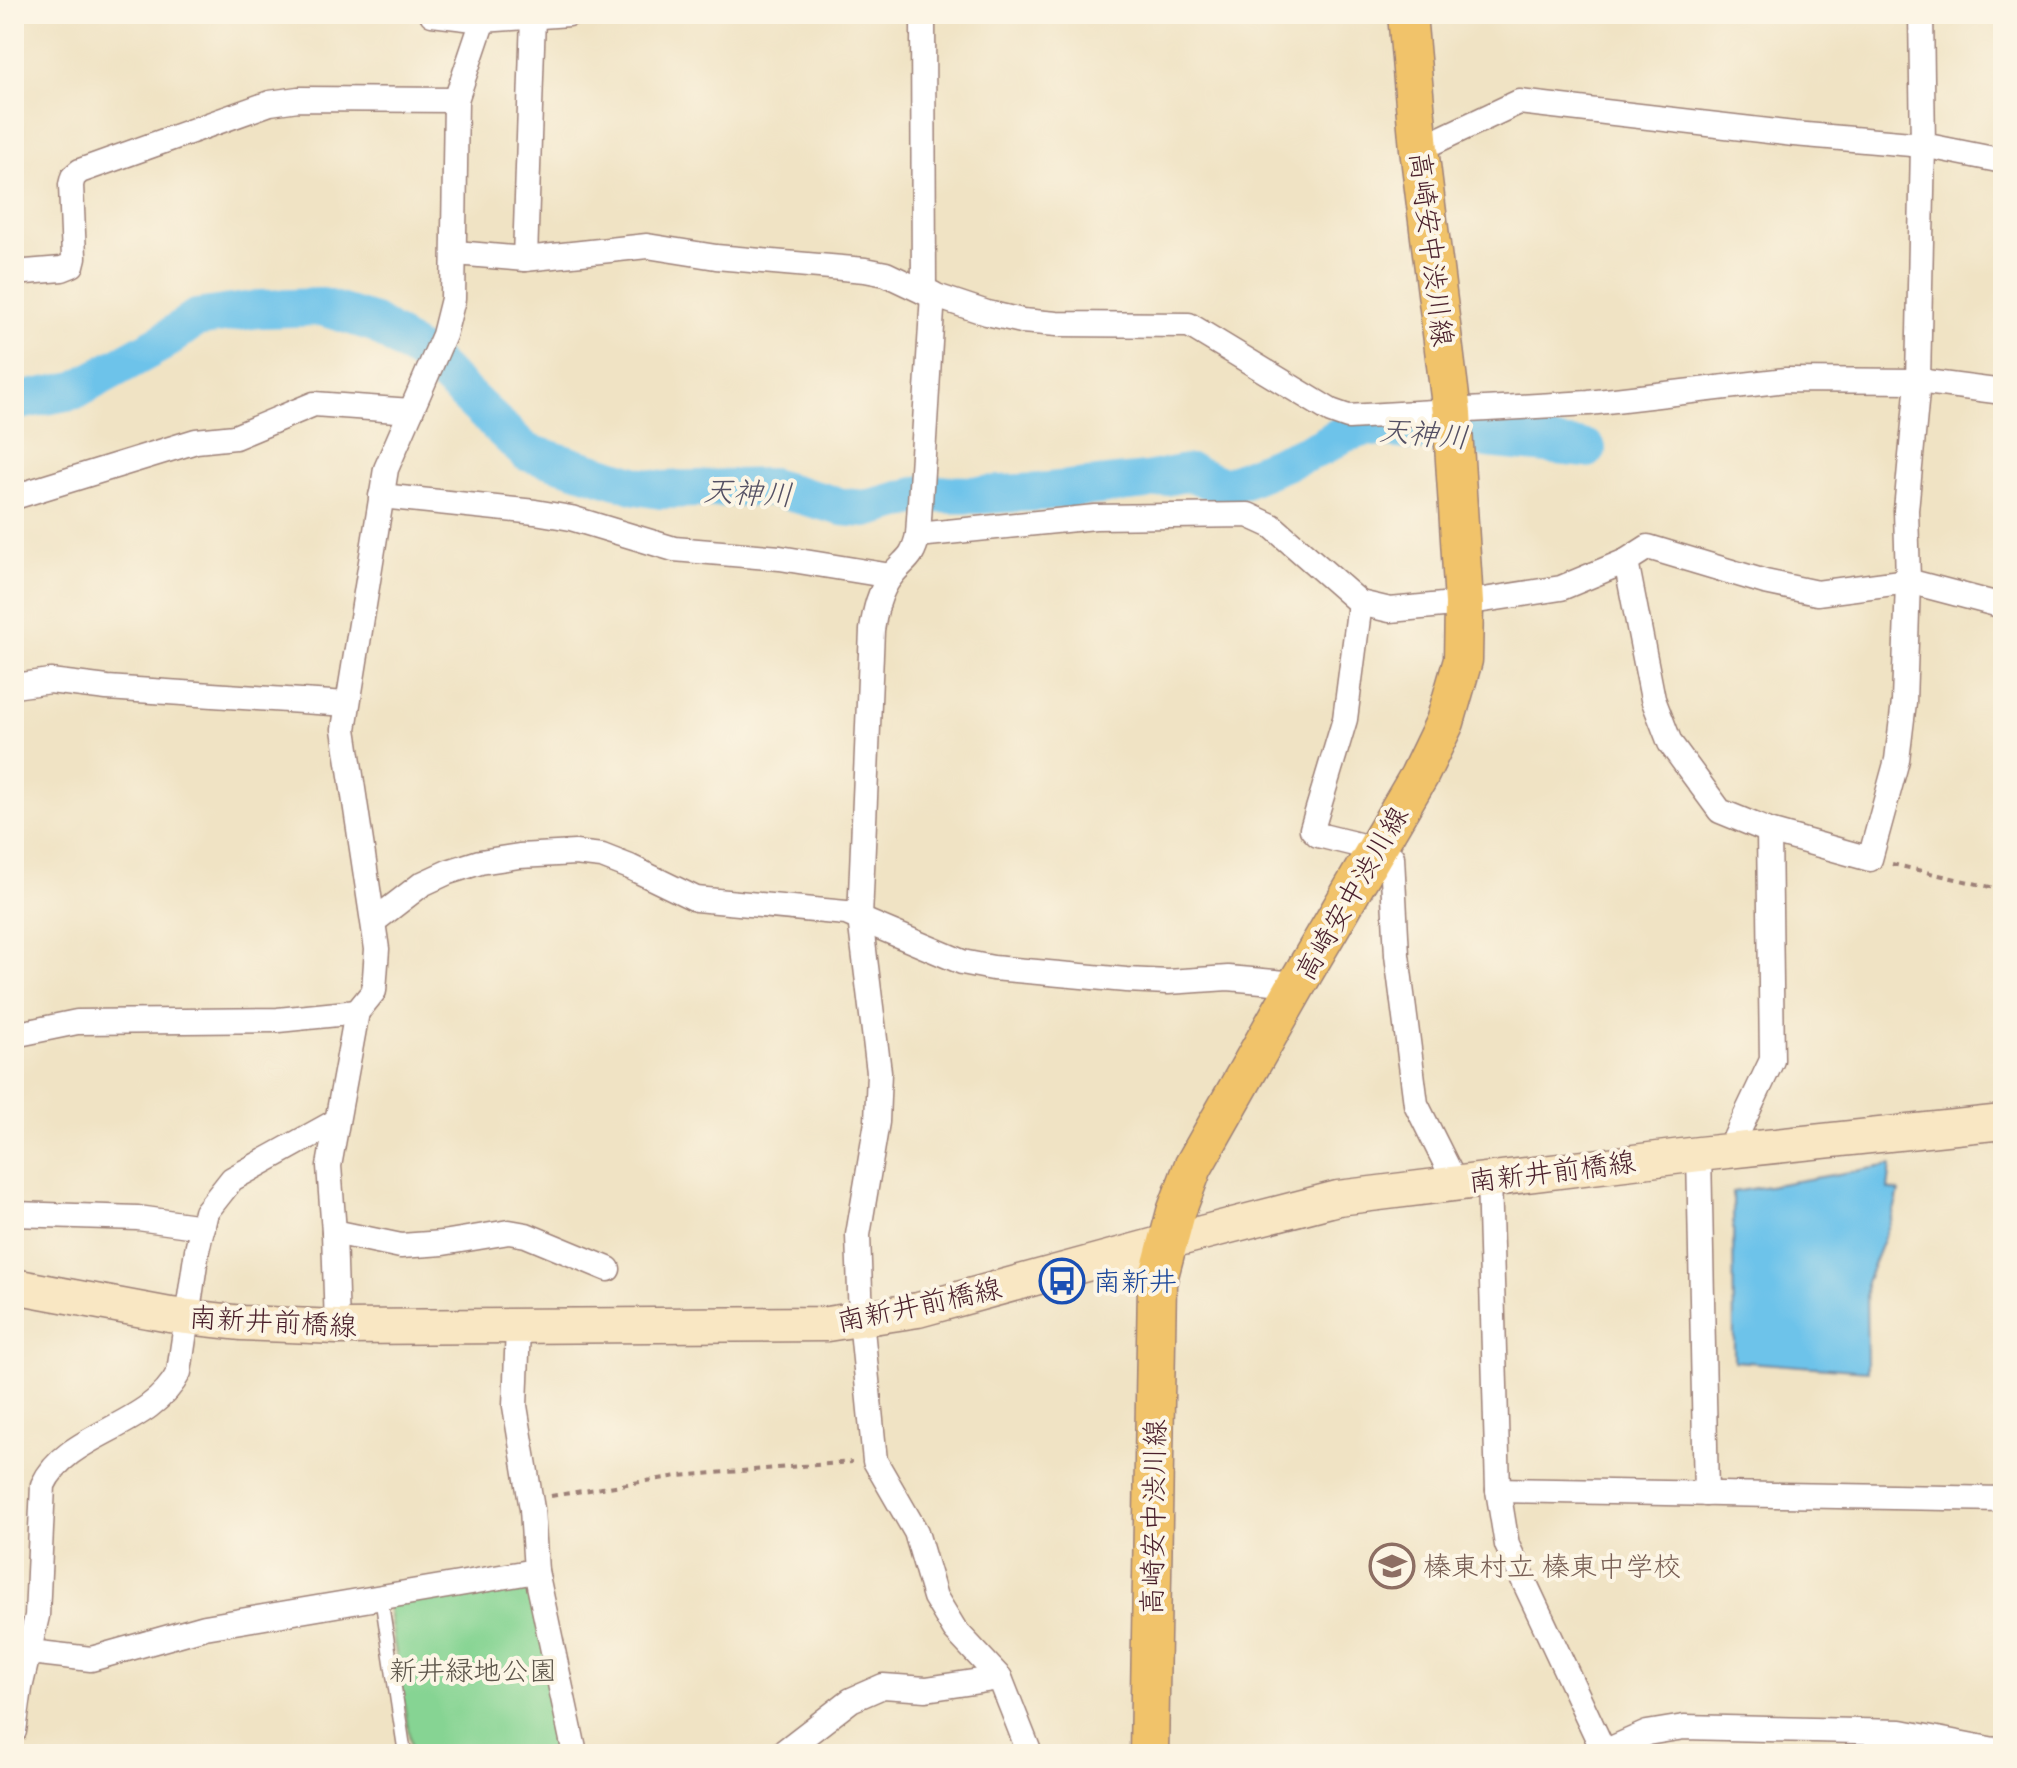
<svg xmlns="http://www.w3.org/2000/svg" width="2017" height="1768" font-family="'Patrick Hand','Klee One',sans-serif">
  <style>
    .green { fill: #86d493; stroke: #687a5f; stroke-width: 2 }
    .water { fill: #6dc3ea; stroke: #5c718a; stroke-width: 2 }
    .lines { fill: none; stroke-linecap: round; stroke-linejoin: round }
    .river { stroke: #6dc3ea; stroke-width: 38 }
    .lane-casing { stroke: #9d8178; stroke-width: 15 }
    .street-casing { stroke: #9d8178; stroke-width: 27 }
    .secondary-casing { stroke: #9d8178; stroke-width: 37 }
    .primary-casing { stroke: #9d8178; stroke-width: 41 }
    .path { stroke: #9d8178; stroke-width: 4; stroke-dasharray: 6 6; stroke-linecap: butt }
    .lane { stroke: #fff; stroke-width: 12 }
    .street { stroke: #fff; stroke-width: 24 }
    .secondary { stroke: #f9e7c3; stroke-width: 34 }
    .primary { stroke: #f1c36a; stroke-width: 38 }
    .labels { text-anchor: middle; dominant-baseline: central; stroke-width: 8; stroke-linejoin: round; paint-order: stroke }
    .street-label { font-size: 28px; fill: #4a1f2b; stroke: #fcf5e5 }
    .transit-label { font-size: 28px; fill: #164399; stroke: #fcf5e5; text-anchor: start }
    .education-label { font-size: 28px; fill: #785e54; stroke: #fcf5e5; text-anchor: start }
    .park-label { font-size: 28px; fill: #5c554a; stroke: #fcf5e5 }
    .water-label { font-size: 30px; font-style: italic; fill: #545064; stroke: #fcf5e5 }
  </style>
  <rect width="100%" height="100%" fill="#fcf5e5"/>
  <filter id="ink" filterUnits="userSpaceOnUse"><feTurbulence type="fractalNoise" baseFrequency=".0125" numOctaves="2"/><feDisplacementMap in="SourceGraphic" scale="16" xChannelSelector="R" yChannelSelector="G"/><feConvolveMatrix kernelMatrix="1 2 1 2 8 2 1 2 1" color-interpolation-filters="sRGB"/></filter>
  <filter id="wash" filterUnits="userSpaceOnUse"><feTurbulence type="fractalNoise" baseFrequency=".006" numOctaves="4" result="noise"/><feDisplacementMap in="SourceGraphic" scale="32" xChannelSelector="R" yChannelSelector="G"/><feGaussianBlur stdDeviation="1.8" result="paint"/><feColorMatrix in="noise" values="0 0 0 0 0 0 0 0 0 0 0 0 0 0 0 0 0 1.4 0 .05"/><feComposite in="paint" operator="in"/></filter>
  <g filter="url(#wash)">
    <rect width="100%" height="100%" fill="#f0e3c4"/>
    <!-- green -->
    <path class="green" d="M 533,1582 L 564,1754 L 412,1754 L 388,1605 Z"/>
    <!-- water -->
    <path class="water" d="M 1891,1165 L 1888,1189 L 1899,1192 L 1892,1218 L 1866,1282 L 1867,1371 L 1734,1361 L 1733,1192 Z"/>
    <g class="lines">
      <!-- river -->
      <path class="river" d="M 14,402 L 76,390 L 163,342 L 196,318 L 259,309 L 322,307 L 374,323 L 428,359 L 526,452 L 637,486 L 661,490 L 771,487 L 842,507 L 866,509 L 922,494 L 981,495 L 1040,492 L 1146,481 L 1180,474 L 1192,473 L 1225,487 L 1322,447 L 1343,434 L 1368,427 L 1587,449"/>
    </g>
  </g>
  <g filter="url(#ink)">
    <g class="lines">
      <!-- lane casing -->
      <g class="lane-casing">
        <path id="lane" d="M 381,1597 L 405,1754"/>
      </g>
      <!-- street casing -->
      <g class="street-casing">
        <g id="street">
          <path d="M 432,14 L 483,20 L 569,14"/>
          <path d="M 923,14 L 924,292"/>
          <path d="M 1419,149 L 1519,102 L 1794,134 L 1923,145 L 2003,161"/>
          <path d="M 456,253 L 525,259 L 647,246 L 716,257 L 865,270 L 886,274 L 924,292 L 987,313 L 1022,321 L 1057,324 L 1189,325 L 1331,411 L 1348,417 L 1589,403 L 1786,380 L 1918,381 L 2003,392"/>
          <path d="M 525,259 L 533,16"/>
          <path d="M 14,273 L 62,269 L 72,265 L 74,257 L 71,185 L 73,177 L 80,171 L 270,103 L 298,99 L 456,100"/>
          <path d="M 933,294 L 918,535 C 912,561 905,558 891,576 C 879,592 875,611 872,630 L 860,918 L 879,1072 L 877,1122 L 858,1235 L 861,1319 L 875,1461 L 916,1532 L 935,1597 L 955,1630 L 1000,1678 L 1030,1754"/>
          <path d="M 381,496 L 535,512 L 571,518 L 674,549 L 780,558 L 891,576"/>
          <path d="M 14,497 L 196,441 L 235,437 L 314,404 L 411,411"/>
          <path d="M 918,535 L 1095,517 L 1248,515 L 1272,526 L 1360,603 L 1390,610 L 1464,603 L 1561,588 L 1626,561 L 1648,547 L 1765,582 L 1817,593 L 1908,581 L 2003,606"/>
          <path d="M 1626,561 L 1653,699 L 1670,743 L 1720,811 L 1769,831 L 1870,859 L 1897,760 L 1904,702 L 1908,581 L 1906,510 L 1918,381 L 1923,145 L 1921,14"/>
          <path d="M 1360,603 L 1345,719 L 1312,829 L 1318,835 L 1375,849 L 1392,857 L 1397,955 L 1416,1104 L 1455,1182"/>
          <path d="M 14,686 L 50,681 L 107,688 L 347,704"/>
          <path d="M 374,921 L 422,884 L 448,872 L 480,862 L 519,856 L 575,853 L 602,856 L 630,867 L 696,899 L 846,913 L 962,962 L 993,968 L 1126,980 L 1168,982 L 1228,978 L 1297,984"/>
          <path d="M 14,1035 L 77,1022 L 278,1020 L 357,1012"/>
          <path d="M 1729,1151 L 1772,1060 L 1769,831"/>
          <path d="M 1699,1154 L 1706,1494"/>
          <path d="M 1489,1178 L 1498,1490 L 1507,1545 L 1605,1754"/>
          <path d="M 14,1214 L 138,1218 L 203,1227"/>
          <path d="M 334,1232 L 401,1246 L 443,1243 L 509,1232 L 526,1235 L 608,1269"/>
          <path d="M 337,1327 L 334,1232 L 329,1166 L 357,1012 L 374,991 L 377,949 L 344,729 L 386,469 L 444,335 L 453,299 L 456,100 L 483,20"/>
          <path d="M 518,1327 L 515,1406 L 532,1509 L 536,1571 L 575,1754"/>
          <path d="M 1498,1490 L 2003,1499"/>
          <path d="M 30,1652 L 91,1659 L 205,1627 L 536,1571"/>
          <path d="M 14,1731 L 20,1688 L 37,1616 L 43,1485 C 68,1431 150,1429 179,1372 L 197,1250 L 206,1212 L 232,1179 L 335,1122"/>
          <path d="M 1604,1752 L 1647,1733 L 1684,1727 L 1901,1732 L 1994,1750 L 2003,1748"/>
          <path d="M 781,1754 L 851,1700 L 883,1686 L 926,1689 L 1000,1678"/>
        </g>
      </g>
      <!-- secondary casing -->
      <g class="secondary-casing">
        <path id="secondary" d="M 14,1286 L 170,1315 L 242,1323 L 337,1327 L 827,1324 L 918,1310 L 1167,1242 L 1338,1198 L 1699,1154 L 2003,1122"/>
      </g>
      <!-- primary casing -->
      <g class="primary-casing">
        <path id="primary" d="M 1149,1754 L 1157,1283 L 1176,1212 L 1193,1167 L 1297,984 L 1419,776 L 1445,722 L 1463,660 L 1464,603 L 1452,413 L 1419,149 L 1407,14"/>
      </g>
      <!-- path -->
      <g class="path">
        <path d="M 1892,864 L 2003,890"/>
        <path d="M 551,1496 L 678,1476 L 852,1462"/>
      </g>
      <!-- lane -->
      <use href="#lane" class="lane"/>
      <!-- street -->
      <use href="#street" class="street"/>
      <!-- secondary -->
      <use href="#secondary" class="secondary"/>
      <!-- primary -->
      <use href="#primary" class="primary"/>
    </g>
  </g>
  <!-- icons -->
  <defs>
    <g id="bus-ring" transform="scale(2.3)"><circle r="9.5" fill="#fcf5e5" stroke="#1a4fb4" stroke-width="1.5"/><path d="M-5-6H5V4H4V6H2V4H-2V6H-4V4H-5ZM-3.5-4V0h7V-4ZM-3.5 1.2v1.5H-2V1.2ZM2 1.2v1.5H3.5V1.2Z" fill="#1a4fb4"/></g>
    <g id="school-ring" transform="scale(2.3)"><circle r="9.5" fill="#fcf5e5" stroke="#8d6e63" stroke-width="1.5"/><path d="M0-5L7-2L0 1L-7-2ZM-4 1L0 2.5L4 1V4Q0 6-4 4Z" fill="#8d6e63"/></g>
  </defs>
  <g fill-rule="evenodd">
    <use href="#bus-ring" x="1062" y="1281"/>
    <use href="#school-ring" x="1392" y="1566"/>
  </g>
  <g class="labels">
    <!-- street labels -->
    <g class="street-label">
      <text transform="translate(1432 249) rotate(83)">高崎安中渋川線</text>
      <text transform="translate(1351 893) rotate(-60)">高崎安中渋川線</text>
      <text transform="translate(1552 1171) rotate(-7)">南新井前橋線</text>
      <text transform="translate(919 1304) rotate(-12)">南新井前橋線</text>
      <text transform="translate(273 1321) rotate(3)">南新井前橋線</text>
      <text transform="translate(1153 1517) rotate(-89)">高崎安中渋川線</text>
    </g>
    <!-- transit labels -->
    <g class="transit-label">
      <text x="1093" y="1281">南新井</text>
    </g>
    <!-- education labels -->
    <g class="education-label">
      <text x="1423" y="1566">榛東村立 榛東中学校</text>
    </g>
    <!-- park labels -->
    <g class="park-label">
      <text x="473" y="1670">新井緑地公園</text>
    </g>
    <!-- water labels -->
    <g class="water-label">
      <text transform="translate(1424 433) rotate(5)">天神川</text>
      <text transform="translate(748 492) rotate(3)">天神川</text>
    </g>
  </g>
  <!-- margin -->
  <rect width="2017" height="1768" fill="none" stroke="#fcf5e5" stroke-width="48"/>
</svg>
